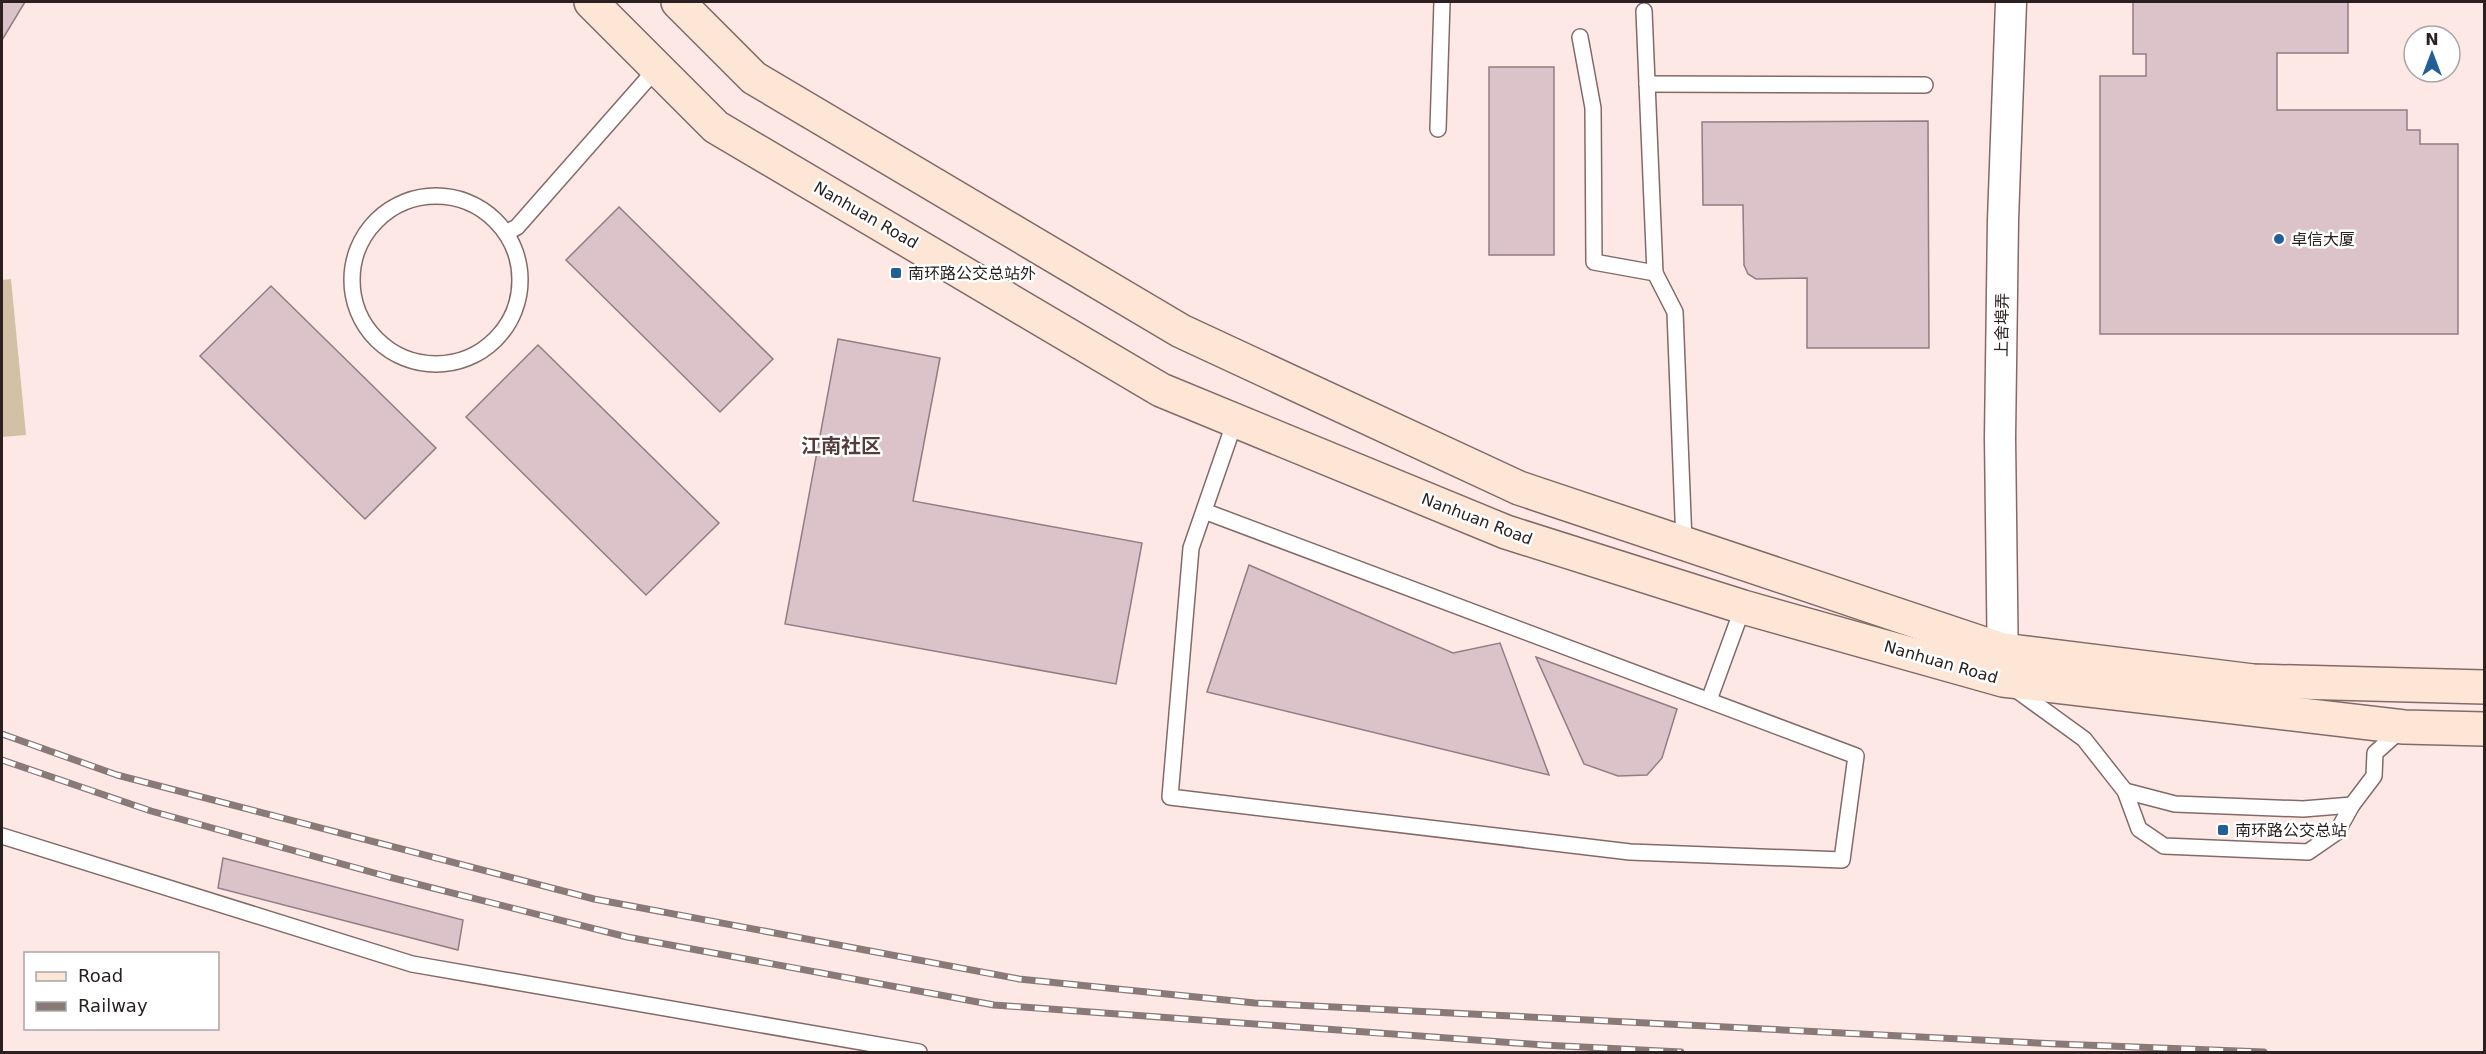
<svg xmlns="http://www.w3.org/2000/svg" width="2486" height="1054" font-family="'DejaVu Sans','Noto Sans SC',sans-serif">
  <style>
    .green { fill: #d2c1a5 }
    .building { fill: #dcc3ca; stroke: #937c83; stroke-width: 1.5 }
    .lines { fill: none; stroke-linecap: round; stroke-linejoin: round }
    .service-casing { stroke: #826a68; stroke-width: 18 }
    .minor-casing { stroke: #826a68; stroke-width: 33 }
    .secondary-casing { stroke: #826a68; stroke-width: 36 }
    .service { stroke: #fff; stroke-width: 15 }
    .minor { stroke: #fff; stroke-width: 30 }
    .secondary { stroke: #fde6d6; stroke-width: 33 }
    .rail-casing { stroke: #897a78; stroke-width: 7 }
    .rail { stroke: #fff; stroke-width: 4.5; stroke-dasharray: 14; stroke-linecap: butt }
    .poi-dot { fill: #225f96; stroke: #fff; stroke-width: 2 }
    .labels { text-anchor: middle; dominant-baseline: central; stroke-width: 5; stroke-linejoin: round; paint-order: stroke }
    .street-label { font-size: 16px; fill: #29201f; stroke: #fff }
    .poi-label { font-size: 16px; fill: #29201f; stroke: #fff; text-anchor: start }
    .quarter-label { font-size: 20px; font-weight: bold; fill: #523d3b; stroke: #fff }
  </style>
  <rect width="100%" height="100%" fill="#fee8e5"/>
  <!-- green -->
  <path class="green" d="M 11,279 L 26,435 L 2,437 L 2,280 Z"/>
  <!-- building -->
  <g class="building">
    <path d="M 2,2 L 25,2 L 2,40 Z"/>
    <path d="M 2133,2 L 2348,2 L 2348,53 L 2277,53 L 2277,110 L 2407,110 L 2407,130 L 2420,130 L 2420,144 L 2458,144 L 2458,334 L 2100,334 L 2100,76 L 2146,76 L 2146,54 L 2133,54 Z"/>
    <rect x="1489" y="67" width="65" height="188"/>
    <path d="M 1928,121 L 1929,348 L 1807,348 L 1807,278 L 1756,279 L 1748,274 L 1744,265 L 1743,205 L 1703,205 L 1702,122 Z"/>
    <path d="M 619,207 L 773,359 L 720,412 L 566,260 Z"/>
    <path d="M 271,286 L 436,448 L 365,519 L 200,356 Z"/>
    <path d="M 838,339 L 940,358 L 913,501 L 1142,543 L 1116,684 L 785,624 Z"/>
    <path d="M 538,345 L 719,523 L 646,595 L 466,417 Z"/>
    <path d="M 1249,565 L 1453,653 L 1500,643 L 1549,775 L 1207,692 Z"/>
    <path d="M 1536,657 L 1677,709 L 1662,758 L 1647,775 L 1618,776 L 1584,764 Z"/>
    <path d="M 223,858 L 463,920 L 458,950 L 218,888 Z"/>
  </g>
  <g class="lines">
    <!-- service casing -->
    <g class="service-casing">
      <g id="service">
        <path d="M 1644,11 L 1655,273"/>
        <path d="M 1580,37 L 1593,108 L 1594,262 L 1655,273 L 1675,312 L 1684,543"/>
        <path d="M 1647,84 L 1925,85"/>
        <path d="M 1438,129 L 1442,2"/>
        <circle cx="436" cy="280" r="84"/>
        <path d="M 506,233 L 517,227 L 657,68"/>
        <path d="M 1204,511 L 1856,756 L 1842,860 L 1630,852 L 1170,797 L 1191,548 L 1235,421"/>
        <path d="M 2015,689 L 2084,739 L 2125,791 L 2139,829 L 2164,846 L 2308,852 L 2337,832 L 2352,805 L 2374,776 L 2375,753 L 2403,728"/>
        <path d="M 1709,700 L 1743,607"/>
        <path d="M 2125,791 L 2175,804 L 2303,809 L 2352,805"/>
        <path d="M 2,836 L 412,964 L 919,1052"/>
      </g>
    </g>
    <!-- minor casing -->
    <g class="minor-casing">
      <path id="minor" d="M 2003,673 L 2000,438 L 2003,220 L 2011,2"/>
    </g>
    <!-- secondary casing -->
    <g class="secondary-casing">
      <g id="secondary">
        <path d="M 591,2 L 716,127 L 1161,390 L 1506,532 L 1743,607 L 2003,680 L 2404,727 L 2484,729"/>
        <path d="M 678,2 L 754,78 L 1181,331 L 1519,488 L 2002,650 L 2253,681 L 2484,687"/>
      </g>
    </g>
    <!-- service -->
    <use href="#service" class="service"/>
    <!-- minor -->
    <use href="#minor" class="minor"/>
    <!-- secondary -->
    <use href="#secondary" class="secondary"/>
    <!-- rail casing -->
    <g class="rail-casing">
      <g id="rail">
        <path d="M 2,734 L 117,775 L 594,899 L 1019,979 L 1255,1003 L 2058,1044 L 2264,1052"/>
        <path d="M 2,760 L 151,811 L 389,877 L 627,937 L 994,1005 L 1543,1045 L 1681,1052"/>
      </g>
    </g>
    <!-- rail -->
    <use href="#rail" class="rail"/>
  </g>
  <!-- markers -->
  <g class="poi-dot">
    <circle cx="2279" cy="239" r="6"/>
    <rect x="890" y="267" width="12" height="12" rx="3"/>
    <rect x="2217" y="824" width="12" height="12" rx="3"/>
  </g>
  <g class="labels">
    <!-- street labels -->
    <g class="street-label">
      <text transform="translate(866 215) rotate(30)">Nanhuan Road</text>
      <text transform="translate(2002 325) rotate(-89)">上舍埠弄</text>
      <text transform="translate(1477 519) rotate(21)">Nanhuan Road</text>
      <text transform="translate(1941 662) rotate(16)">Nanhuan Road</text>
    </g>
    <!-- poi labels -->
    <g class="poi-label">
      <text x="2291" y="239">卓信大厦</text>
      <text x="908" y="273">南环路公交总站外</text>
      <text x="2235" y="830">南环路公交总站</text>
    </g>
    <!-- quarter labels -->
    <g class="quarter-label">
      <text x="841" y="446">江南社区</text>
    </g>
  </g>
  <!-- border -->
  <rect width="2486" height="1054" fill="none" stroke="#29201f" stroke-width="6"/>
  <!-- legend -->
  <rect x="24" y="952" width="195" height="78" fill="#ffffff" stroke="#a9a6a5" stroke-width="1.5"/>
  <rect x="36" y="972" width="30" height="9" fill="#fde6d6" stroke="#a9a6a5" stroke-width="1.5"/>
  <text x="78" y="982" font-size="18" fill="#29201f">Road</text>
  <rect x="36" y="1002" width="30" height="9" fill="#897a78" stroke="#a9a6a5" stroke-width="1.5"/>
  <text x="78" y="1012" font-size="18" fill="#29201f">Railway</text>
  <!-- north arrow -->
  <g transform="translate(2432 54)"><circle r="28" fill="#ffffff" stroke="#a9a6a5" stroke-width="1.5"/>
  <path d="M0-4.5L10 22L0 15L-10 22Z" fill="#225f96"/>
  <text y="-9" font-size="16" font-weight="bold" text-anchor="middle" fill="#29201f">N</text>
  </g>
</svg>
